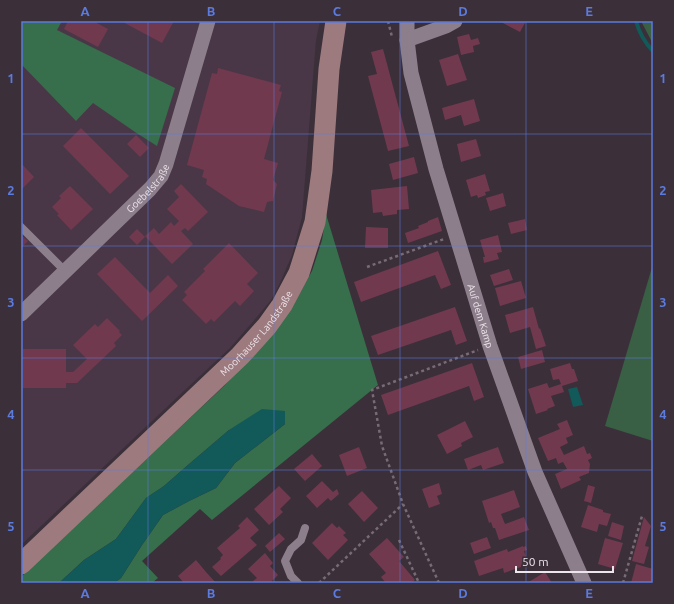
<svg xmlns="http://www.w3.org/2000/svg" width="674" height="604" font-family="Ubuntu,sans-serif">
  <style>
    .built { fill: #493747 }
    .green { fill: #395f45 }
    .forest { fill: #376e4b }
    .water { fill: #125959 }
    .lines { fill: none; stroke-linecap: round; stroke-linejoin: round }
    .stream { stroke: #125959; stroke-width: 4 }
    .building { fill: #71394e }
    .path { stroke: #776c76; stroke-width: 2.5; stroke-dasharray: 3 3; stroke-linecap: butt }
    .lane { stroke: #8d7e8b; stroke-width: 8 }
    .street { stroke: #8d7e8b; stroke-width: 15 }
    .secondary { stroke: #9d7a7e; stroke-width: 21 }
    .grid { fill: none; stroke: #5b7bde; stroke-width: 1; stroke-opacity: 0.55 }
    .labels { text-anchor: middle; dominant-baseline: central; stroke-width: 3; stroke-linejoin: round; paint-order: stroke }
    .street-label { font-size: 10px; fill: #ede5ec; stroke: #3b2f3a }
    .neatline { fill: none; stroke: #5b7bde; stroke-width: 1.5 }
    .grid-label { font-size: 13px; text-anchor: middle; font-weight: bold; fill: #5b7bde }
  </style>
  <rect width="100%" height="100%" fill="#3b2f3a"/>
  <!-- built -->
  <path class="built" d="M 21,21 L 320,21 L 316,40 L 302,217 L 292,255 L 279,285 L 271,300 L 256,318 L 230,348 L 187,388 L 21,545 Z"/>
  <!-- green -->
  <g class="green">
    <path d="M 641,21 L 653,21 L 653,44 Z"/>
    <path d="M 653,264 L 653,441 L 605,426 Z"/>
  </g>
  <!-- forest -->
  <g class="forest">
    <path d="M 23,21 L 62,21 L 57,30 L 175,88 L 157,146 L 135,132 L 93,103 L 76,121 L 21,64 L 21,24 Z"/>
    <path d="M 326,214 L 378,385 L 212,520 L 200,509 L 142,561 L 158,578 L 152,583 L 114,583 L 121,578 L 142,545 L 163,515 L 189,501 L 216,488 L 235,463 L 285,424 L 229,430 L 188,465 L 164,486 L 146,498 L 116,539 L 84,560 L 59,583 L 21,583 L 21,577 L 224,386 L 293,306 L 312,271 L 322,240 Z"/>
  </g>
  <!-- water -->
  <g class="water">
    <path d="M 577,387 L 583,405 L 573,407 L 568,389 Z"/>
    <path d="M 262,409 L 285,411 L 285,424 L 235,463 L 216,488 L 189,501 L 163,515 L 142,545 L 121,578 L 114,583 L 59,583 L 84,560 L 116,539 L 146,498 L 164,486 L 188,465 L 229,430 Z"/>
  </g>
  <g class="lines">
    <!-- stream -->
    <path class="stream" d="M 636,21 C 639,32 645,43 653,51"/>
  </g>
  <!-- building -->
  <g class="building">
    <path d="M 68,21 L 93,21 L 108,29 L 98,47 L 64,29 Z"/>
    <path d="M 121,21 L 174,21 L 162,43 Z"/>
    <path d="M 502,21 L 526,21 L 520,32 L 501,22 Z"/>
    <path d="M 469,34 L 471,40 L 478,38 L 480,44 L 473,46 L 474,52 L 461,55 L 457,37 Z"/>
    <path d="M 383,49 L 409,146 L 388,151 L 368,76 L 377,74 L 371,52 Z"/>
    <path d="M 458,54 L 467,80 L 447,86 L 439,60 Z"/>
    <path d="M 218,68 L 281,85 L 279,91 L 282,92 L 264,159 L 278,163 L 273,180 L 277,184 L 273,201 L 267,202 L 264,212 L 239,206 L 206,184 L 207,179 L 202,177 L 204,170 L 187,165 L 212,73 L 217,74 Z"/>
    <path d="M 474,99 L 480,121 L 464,126 L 461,115 L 445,120 L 442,108 Z"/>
    <path d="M 81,128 L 129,176 L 110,194 L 63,146 Z"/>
    <path d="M 136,135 L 149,148 L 140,157 L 127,144 Z"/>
    <path d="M 476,139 L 481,156 L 461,162 L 457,144 Z"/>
    <path d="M 414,157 L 418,173 L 393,180 L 389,164 Z"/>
    <path d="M 21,163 L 34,177 L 21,190 Z"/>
    <path d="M 485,174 L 490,191 L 485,192 L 486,195 L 478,198 L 477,195 L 471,197 L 466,180 Z"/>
    <path d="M 181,184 L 208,212 L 188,231 L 185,228 L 181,231 L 193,244 L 172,264 L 145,236 L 154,228 L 159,234 L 171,222 L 174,226 L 179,221 L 167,209 L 179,197 L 174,191 Z"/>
    <path d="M 70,186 L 93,209 L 71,230 L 57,215 L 59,214 L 52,207 L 61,198 L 59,196 Z"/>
    <path d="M 407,186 L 409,209 L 397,210 L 397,214 L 383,216 L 382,212 L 373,213 L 371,190 Z"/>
    <path d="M 503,193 L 506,206 L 490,211 L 486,198 Z"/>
    <path d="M 438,217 L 442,231 L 408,243 L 405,233 L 419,228 L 418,226 L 428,222 L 428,221 Z"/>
    <path d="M 525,219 L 527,230 L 511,234 L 508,223 Z"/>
    <path d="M 366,227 L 388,228 L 388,248 L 365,248 Z"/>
    <path d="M 137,229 L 145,237 L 137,245 L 129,237 Z"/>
    <path d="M 21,235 L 28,241 L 21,248 Z"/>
    <path d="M 498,235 L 502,252 L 497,253 L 499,259 L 484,263 L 483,257 L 485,257 L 480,240 Z"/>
    <path d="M 229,243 L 258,273 L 247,284 L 254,291 L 240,306 L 235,301 L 214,322 L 211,319 L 206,324 L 182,300 L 187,295 L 184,292 L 205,271 L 203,269 Z"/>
    <path d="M 438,251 L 451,285 L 441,289 L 435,275 L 361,302 L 354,282 Z"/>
    <path d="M 115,257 L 150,293 L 168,275 L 178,286 L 142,321 L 97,274 Z"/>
    <path d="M 509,269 L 513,280 L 494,286 L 490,275 Z"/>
    <path d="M 521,281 L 526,298 L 500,306 L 495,288 Z"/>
    <path d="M 455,307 L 467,341 L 456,345 L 451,330 L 378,355 L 371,336 Z"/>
    <path d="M 533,307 L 539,329 L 540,328 L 546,346 L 536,349 L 530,327 L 510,333 L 505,315 Z"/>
    <path d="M 107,318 L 120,331 L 119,332 L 122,335 L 114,343 L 116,346 L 77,383 L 66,383 L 66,388 L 23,388 L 23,349 L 66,349 L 66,372 L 73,372 L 87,359 L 73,345 L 95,324 L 98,327 Z"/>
    <path d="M 542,350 L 545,362 L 521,369 L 518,357 Z"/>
    <path d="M 472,363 L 484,397 L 474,401 L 469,386 L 388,415 L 381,395 Z"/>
    <path d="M 570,363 L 572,369 L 574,369 L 578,381 L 562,386 L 564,392 L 551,396 L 555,406 L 547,409 L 548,410 L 536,414 L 528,389 L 547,383 L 549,388 L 561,384 L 559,379 L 553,380 L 550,369 Z"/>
    <path d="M 567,420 L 573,435 L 566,438 L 568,443 L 560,447 L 564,455 L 584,446 L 587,454 L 590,453 L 592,458 L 588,460 L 590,464 L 589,473 L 579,477 L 581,480 L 561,489 L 555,474 L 567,469 L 563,462 L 558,464 L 556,458 L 548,461 L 538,438 L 560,429 L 557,424 Z"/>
    <path d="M 465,421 L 473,437 L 461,443 L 462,446 L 447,454 L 437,435 Z"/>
    <path d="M 359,447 L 367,468 L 347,476 L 339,455 Z"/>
    <path d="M 498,447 L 504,463 L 483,470 L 481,465 L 468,470 L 464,459 Z"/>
    <path d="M 312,454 L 322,466 L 305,481 L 294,469 Z"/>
    <path d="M 322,481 L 333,492 L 337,489 L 339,494 L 331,501 L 328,498 L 317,508 L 306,496 Z"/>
    <path d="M 439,483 L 442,494 L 437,496 L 440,504 L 429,508 L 422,489 Z"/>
    <path d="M 588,485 L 595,487 L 591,503 L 584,501 Z"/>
    <path d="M 279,486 L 291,498 L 280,509 L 283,512 L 269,525 L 254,509 Z"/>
    <path d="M 514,490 L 520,507 L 501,514 L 505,524 L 524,517 L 529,530 L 499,540 L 495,528 L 493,528 L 491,522 L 489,523 L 482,501 Z"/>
    <path d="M 362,491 L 378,508 L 364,522 L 348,504 Z"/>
    <path d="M 588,505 L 603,510 L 603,512 L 611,514 L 607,526 L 599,524 L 597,532 L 581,527 Z"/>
    <path d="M 247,517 L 259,530 L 250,538 L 257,545 L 221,576 L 212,567 L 221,559 L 220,558 L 223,555 L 217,548 L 240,528 L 238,526 Z"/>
    <path d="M 644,517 L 651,526 L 645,546 L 649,547 L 644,564 L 632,561 Z"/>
    <path d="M 612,522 L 624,526 L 621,540 L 608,536 Z"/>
    <path d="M 332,523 L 337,528 L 339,526 L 346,533 L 343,535 L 348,540 L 328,560 L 312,543 Z"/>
    <path d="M 279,533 L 285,539 L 270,552 L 265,546 Z"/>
    <path d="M 487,537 L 491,548 L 474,554 L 470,543 Z"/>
    <path d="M 387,538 L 404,557 L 399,561 L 415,580 L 411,583 L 386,583 L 381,577 L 386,573 L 369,554 Z"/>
    <path d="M 605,538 L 623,543 L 615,569 L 598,564 Z"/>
    <path d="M 523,546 L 523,547 L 526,546 L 527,550 L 524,551 L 528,563 L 521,565 L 521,567 L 504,573 L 503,568 L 479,576 L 474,561 L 507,549 L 508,552 Z"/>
    <path d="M 265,553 L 273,563 L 270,566 L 278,575 L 270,583 L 255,583 L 253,581 L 257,578 L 248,569 Z"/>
    <path d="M 196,560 L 206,572 L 216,583 L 184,583 L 178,576 Z"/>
    <path d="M 636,564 L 653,569 L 653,583 L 631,583 Z"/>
    <path d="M 545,572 L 552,583 L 527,583 Z"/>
  </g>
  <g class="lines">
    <!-- path -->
    <g class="path">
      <path d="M 388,21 L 392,37"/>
      <path d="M 367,267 L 444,239"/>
      <path d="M 399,540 L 419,583"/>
      <path d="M 319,583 L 403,504"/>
      <path d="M 439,583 L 403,504 L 382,446 L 372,390 L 478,350"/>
      <path d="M 623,583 L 642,516"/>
    </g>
    <!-- lane -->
    <g class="lane">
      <path d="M 21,227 L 65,271"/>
      <path d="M 298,583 L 291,576 L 285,561 L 291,549 L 301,540 L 305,528"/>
    </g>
    <!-- street -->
    <g class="street">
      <path id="s1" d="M 407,21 L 407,40 L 411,73 L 436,169 L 490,346 L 535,472 L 584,583"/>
      <path d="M 407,40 L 446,26 L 455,21"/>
      <path id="s2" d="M 21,314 L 150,189 L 161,176 L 166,164 L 208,21"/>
    </g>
    <!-- secondary -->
    <path class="secondary" id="s3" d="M 21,564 L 240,356 L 267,326 L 282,305 L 299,273 L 315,222 L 322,171 L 329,69 L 336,21"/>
  </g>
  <!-- grid -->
  <path class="grid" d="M 148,21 L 148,583M 274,21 L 274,583M 400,21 L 400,583M 526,21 L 526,583M 21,134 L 653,134M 21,246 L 653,246M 21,358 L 653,358M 21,470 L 653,470"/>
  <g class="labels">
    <!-- street labels -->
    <g class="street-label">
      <text stroke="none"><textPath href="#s2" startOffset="179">Goebelstraße</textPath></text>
      <text stroke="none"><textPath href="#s1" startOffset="305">Auf dem Kamp</textPath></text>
      <text stroke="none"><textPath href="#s3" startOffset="330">Moorhauser Landstraße</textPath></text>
    </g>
  </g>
  <!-- border -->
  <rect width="674" height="604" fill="none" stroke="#3b2f3a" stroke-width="44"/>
  <!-- scale -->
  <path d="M516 566v6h97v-6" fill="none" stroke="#ede5ec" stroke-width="2"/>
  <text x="522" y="566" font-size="12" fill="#ede5ec" stroke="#3b2f3a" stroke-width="3" paint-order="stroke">50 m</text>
  <rect x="22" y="22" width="630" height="560" class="neatline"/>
  <g class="grid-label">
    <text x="85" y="16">A</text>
    <text x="211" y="16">B</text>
    <text x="337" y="16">C</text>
    <text x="463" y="16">D</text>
    <text x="589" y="16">E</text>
    <text x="11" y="83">1</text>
    <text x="663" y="83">1</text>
    <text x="11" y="195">2</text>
    <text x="663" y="195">2</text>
    <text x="11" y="307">3</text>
    <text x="663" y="307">3</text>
    <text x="11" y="419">4</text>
    <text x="663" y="419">4</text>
    <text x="11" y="531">5</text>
    <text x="663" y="531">5</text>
    <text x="85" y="598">A</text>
    <text x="211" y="598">B</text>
    <text x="337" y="598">C</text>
    <text x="463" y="598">D</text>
    <text x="589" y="598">E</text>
  </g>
</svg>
